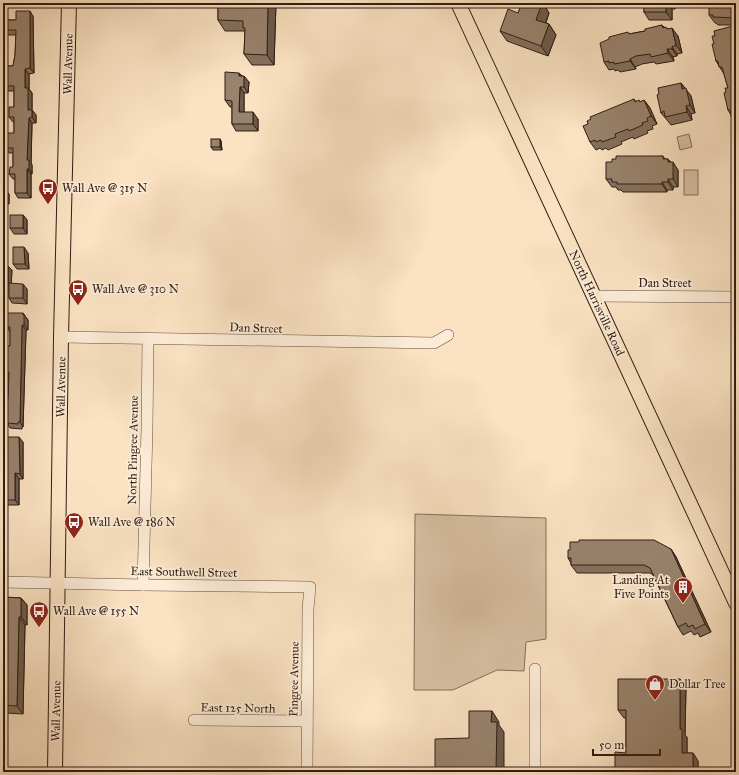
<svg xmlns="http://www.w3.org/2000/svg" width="739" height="775" font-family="'IM FELL Great Primer',serif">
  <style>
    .green { fill: #d8c0a4; stroke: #846e5b }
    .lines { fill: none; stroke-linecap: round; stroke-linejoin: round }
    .minor-casing { stroke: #624e3e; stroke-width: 12 }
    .major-casing { stroke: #301c12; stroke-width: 16 }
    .minor { stroke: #fcecd7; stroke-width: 11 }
    .major { stroke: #fae2c2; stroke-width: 14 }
    .wall { fill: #84715f; stroke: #301c12 }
    .shaded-wall { fill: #6b5c4d; stroke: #301c12 }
    .building { fill: #99836e; stroke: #301c12 }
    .labels { text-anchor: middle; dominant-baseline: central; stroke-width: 3.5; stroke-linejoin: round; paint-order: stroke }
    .street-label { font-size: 12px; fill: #301c12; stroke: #fcecd7 }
    .poi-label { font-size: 12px; fill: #301c12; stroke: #fcecd7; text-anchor: start }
  </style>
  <rect width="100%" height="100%" fill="#fae2c2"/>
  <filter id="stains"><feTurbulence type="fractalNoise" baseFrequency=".005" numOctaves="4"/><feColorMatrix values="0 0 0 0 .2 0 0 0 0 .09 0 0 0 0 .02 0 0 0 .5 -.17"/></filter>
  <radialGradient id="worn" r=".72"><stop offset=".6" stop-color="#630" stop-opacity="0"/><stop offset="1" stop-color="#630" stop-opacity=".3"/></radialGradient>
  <!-- green -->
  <g class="green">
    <path d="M 689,134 L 692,147 L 680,150 L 677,137 Z"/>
    <rect x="684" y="170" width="14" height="25"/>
    <path d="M 415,514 L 546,518 L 546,639 L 526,642 L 524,671 L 497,670 L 453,690 L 414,690 Z"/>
  </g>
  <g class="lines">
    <!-- minor casing -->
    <g class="minor-casing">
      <g id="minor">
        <path d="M 593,296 L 736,297"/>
        <path d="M 61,337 L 434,343 L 448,335"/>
        <path d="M 3,582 L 143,585 L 310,587 L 308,609 L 307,772"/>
        <path d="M 143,585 L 147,428 L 148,339"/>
        <path d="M 194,720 L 307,721"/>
        <path d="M 535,772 L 535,669"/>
      </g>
    </g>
    <!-- major casing -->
    <g class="major-casing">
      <g id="major">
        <path d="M 458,3 L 736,603"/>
        <path d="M 55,772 L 61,337 L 69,3"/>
      </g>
    </g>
    <!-- minor -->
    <use href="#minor" class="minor"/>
    <!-- major -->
    <use href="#major" class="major"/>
  </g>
  <!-- wall -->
  <g class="wall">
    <path d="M 11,3 L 23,3 L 23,6 L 14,6 Z"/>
    <path d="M 218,3 L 276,3 L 274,65 L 252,65 L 244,54 L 245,31 L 225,31 L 218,20 Z"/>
    <path d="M 522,3 L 548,3 L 546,8 L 549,13 L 546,23 L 549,24 L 556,35 L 548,56 L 507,41 L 500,31 L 518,13 Z"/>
    <path d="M 643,3 L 675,3 L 675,9 L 672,9 L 672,20 L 649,20 L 644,12 L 644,4 Z"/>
    <path d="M 736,3 L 736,25 L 718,25 L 716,23 L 715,23 L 709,15 Z"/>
    <path d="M 33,16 L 34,73 L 29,74 L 29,89 L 32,93 L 32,110 L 36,115 L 36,123 L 32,123 L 31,163 L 32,165 L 32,174 L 31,174 L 31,198 L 18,198 L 15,193 L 15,179 L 13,179 L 9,174 L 13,167 L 13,153 L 9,153 L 6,148 L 14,133 L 14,122 L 13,122 L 9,117 L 14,107 L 14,91 L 3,91 L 3,66 L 13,66 L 15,55 L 16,35 L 3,35 L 3,20 L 16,20 Z"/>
    <path d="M 662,25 L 664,27 L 668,29 L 678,36 L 682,53 L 677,54 L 677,56 L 673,57 L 674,61 L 656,64 L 654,62 L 642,64 L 635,67 L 636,69 L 620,72 L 618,70 L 615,71 L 614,69 L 609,70 L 604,62 L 629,34 L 645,31 Z"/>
    <path d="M 733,26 L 736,30 L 736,139 L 731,115 L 728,110 L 726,92 L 728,88 L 724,74 L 716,61 L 715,36 Z"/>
    <path d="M 239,73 L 249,82 L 248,93 L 244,93 L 244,112 L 258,119 L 258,131 L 236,131 L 232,124 L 232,107 L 230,107 L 225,100 Z"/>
    <path d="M 681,83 L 691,96 L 695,113 L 691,114 L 692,120 L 671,125 L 667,120 L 661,113 L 659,94 Z"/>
    <path d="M 634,99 L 635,101 L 641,102 L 644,100 L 650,108 L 657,124 L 652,126 L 653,129 L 647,131 L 648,133 L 634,139 L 633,137 L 621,142 L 622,144 L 608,150 L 606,148 L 602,150 L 600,148 L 596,150 L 590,142 L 588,124 Z"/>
    <path d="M 220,139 L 221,141 L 222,150 L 213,150 L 211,147 Z"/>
    <path d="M 663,156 L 665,159 L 668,159 L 678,170 L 678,187 L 673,187 L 673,190 L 667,190 L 667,192 L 623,192 L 621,190 L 618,190 L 616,187 L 612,187 L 606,179 L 612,162 Z"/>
    <path d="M 3,189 L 9,194 L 9,204 L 3,204 Z"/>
    <path d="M 23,215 L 27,220 L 27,234 L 14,234 L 10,228 Z"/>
    <path d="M 28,253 L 29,269 L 17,269 L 13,264 Z"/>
    <path d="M 3,265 L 12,270 L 11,283 L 27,289 L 27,304 L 12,303 L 9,298 L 9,289 L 3,289 Z"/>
    <path d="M 23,313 L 28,320 L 28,330 L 26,330 L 26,332 L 23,427 L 22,427 L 22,429 L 10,428 L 7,423 L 7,412 L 3,412 L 3,399 L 8,399 L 9,377 L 7,377 L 3,372 L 3,346 L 10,346 L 10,332 L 7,327 Z"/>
    <path d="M 23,442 L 23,479 L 19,479 L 19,505 L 6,505 L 3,501 L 3,493 L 6,493 L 6,462 L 3,462 L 3,447 L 6,447 Z"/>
    <path d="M 671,549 L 676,557 L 711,632 L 700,637 L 698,633 L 694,635 L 691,631 L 683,635 L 678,627 L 653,575 L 650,573 L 577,573 L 571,565 L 571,563 L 568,558 Z"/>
    <path d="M 3,597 L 21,598 L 27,605 L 27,625 L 25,625 L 23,714 L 5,713 L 3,711 L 3,668 L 4,641 L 3,639 Z"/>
    <path d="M 686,687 L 685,735 L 687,737 L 687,753 L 693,753 L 698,761 L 698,772 L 615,772 L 626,753 L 626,718 L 624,718 L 618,710 Z"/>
  </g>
  <!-- shaded-wall -->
  <g class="shaded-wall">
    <path d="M 268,3 L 276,3 L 274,65 L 267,55 Z"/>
    <path d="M 539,3 L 548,3 L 546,8 L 549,13 L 543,30 L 536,20 Z"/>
    <path d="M 666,3 L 667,3 L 672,9 L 672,20 L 666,12 Z"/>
    <path d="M 670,3 L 675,3 L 675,9 Z"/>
    <path d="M 30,11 L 33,16 L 34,73 L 30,68 Z"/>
    <path d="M 549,24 L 556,35 L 548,56 L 541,46 Z"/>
    <path d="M 733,26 L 736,30 L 736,37 Z"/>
    <path d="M 672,28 L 678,36 L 682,53 L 676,45 Z"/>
    <path d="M 672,47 L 677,54 L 677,56 L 672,49 Z"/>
    <path d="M 667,49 L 673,57 L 674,61 L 668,53 Z"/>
    <path d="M 630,59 L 635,67 L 636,69 L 630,61 Z"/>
    <path d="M 25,69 L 29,74 L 29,89 L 32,93 L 32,115 L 28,110 L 25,88 Z"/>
    <path d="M 239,73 L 244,79 L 244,76 L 249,82 L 248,93 L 244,87 L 239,76 Z"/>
    <path d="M 681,83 L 691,96 L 695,113 L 690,105 L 682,89 Z"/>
    <path d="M 240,87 L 244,93 L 244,119 L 239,112 Z"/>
    <path d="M 644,100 L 650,108 L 657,124 L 651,116 Z"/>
    <path d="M 686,106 L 691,114 L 692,120 L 687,112 Z"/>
    <path d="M 32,110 L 36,115 L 36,123 L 32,117 Z"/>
    <path d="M 253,112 L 258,119 L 258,131 L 253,124 Z"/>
    <path d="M 29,118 L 32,123 L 31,163 L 32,165 L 32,174 L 29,169 L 27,160 Z"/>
    <path d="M 220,139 L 221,141 L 222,150 L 220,147 Z"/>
    <path d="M 668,159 L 673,166 L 673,162 L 678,170 L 678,187 L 673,179 L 668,162 Z"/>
    <path d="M 27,169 L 31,174 L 31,198 L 27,193 Z"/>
    <path d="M 668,179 L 673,187 L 673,190 L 668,182 Z"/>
    <path d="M 662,182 L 667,190 L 667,192 L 662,184 Z"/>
    <path d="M 5,189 L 9,194 L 9,204 L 5,199 Z"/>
    <path d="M 23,215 L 27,220 L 27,234 L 23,228 Z"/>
    <path d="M 24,247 L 28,253 L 29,269 L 25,264 Z"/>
    <path d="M 8,266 L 12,270 L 11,289 L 8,284 Z"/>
    <path d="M 23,284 L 27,289 L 27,304 L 23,298 Z"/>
    <path d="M 23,313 L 28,320 L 28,330 L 24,325 Z"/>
    <path d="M 22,325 L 26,330 L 23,427 L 20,422 Z"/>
    <path d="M 19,437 L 23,442 L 23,479 L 20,474 Z"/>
    <path d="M 15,473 L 19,479 L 19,505 L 15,500 Z"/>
    <path d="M 671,549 L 676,557 L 711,632 L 705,624 Z"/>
    <path d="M 21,598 L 27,605 L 27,625 L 21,617 Z"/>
    <path d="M 19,617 L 25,625 L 23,714 L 17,706 Z"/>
    <path d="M 680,679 L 686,687 L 685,735 L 687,737 L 687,761 L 682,753 L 680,729 Z"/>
    <path d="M 492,711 L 499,722 L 499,725 L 504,732 L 504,772 L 496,772 L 491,722 Z"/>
    <path d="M 693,753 L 698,761 L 698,772 L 693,772 Z"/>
  </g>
  <!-- building -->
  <g class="building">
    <path d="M 218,3 L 268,3 L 267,55 L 244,54 L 245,28 L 243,28 L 243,21 L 218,20 Z"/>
    <path d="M 522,3 L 542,3 L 536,20 L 549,24 L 541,46 L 500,31 L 508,9 L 518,13 Z"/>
    <rect x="644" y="3" width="22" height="9"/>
    <path d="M 709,3 L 736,3 L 736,18 L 713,17 L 713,15 L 709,15 Z"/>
    <path d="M 16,11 L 30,11 L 30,68 L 25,69 L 25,88 L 28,88 L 28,110 L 32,110 L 32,117 L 29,118 L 27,160 L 29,160 L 29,169 L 27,169 L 27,193 L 15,193 L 15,174 L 9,174 L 10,167 L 13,167 L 13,148 L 6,148 L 6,133 L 14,133 L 14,117 L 9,117 L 9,107 L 14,107 L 14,86 L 3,86 L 3,66 L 13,66 L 15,55 L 16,30 L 3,30 L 3,20 L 16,20 Z"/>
    <path d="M 662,25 L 663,28 L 666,27 L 667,29 L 672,28 L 676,45 L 672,47 L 672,49 L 667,49 L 668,53 L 651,57 L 650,54 L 636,56 L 630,59 L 630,61 L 614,64 L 614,62 L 609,63 L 609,61 L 604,62 L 600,43 L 609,39 L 609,37 L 628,32 L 629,34 L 645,31 L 645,29 Z"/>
    <path d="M 733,26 L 736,37 L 736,139 L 730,110 L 728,110 L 724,93 L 726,92 L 725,88 L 728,88 L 722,67 L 719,67 L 718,61 L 716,61 L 712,44 L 714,44 L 712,36 L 715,36 L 714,31 Z"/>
    <path d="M 225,72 L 239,73 L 239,76 L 244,76 L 244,87 L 240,87 L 239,112 L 253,112 L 253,124 L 232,124 L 232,101 L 225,100 Z"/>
    <path d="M 681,83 L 682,89 L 686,88 L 690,105 L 686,106 L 687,112 L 665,117 L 664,111 L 661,113 L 657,95 L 659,94 L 658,88 Z"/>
    <path d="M 634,99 L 635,102 L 639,100 L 640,102 L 644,100 L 651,116 L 647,118 L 648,121 L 642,123 L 643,125 L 629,131 L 628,129 L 615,134 L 616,137 L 602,142 L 601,140 L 596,142 L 595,140 L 590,142 L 583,126 L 588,124 L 587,121 L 591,119 L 590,117 Z"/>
    <rect x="211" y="139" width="9" height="8"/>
    <path d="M 616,156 L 663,156 L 663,159 L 668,159 L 668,162 L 673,162 L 673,179 L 668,179 L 668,182 L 662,182 L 662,184 L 617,184 L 617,182 L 612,182 L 612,179 L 606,179 L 606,162 L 612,162 L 612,159 L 616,159 Z"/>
    <rect x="734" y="164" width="2" height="21"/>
    <rect x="3" y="189" width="2" height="10"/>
    <rect x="10" y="215" width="13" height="13"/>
    <path d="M 13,247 L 24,247 L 25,264 L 13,264 Z"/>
    <path d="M 3,265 L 8,266 L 8,284 L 3,284 Z"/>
    <path d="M 9,283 L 23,284 L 23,298 L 9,298 Z"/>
    <path d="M 7,313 L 23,313 L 23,315 L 24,315 L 24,325 L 22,325 L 22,327 L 20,422 L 18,422 L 18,424 L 7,423 L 7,407 L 3,407 L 3,399 L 8,399 L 9,372 L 3,372 L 4,358 L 3,358 L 3,346 L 10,346 L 10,327 L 7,327 Z"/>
    <path d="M 7,437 L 19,437 L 20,474 L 15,473 L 15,500 L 3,500 L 3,493 L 6,493 L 6,457 L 3,457 L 3,447 L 6,447 Z"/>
    <path d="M 579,540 L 654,540 L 671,549 L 705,624 L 695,629 L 693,625 L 688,627 L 686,623 L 678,627 L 650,568 L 644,565 L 571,565 L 571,558 L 568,558 L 568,550 L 570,550 L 570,542 L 579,542 Z"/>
    <path d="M 3,597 L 21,598 L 21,617 L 19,617 L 17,706 L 3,705 L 3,668 L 4,636 L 3,636 Z"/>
    <path d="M 618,679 L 680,679 L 680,729 L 682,729 L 682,753 L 693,753 L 693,772 L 615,772 L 615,752 L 626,753 L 626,710 L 618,710 Z"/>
    <path d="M 469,711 L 492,711 L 491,722 L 497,722 L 496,772 L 435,772 L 435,739 L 469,738 Z"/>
  </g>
  <!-- icons -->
  <defs>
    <g id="bus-pin" transform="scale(1)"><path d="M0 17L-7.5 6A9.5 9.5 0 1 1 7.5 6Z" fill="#8f2418" stroke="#fcecd7"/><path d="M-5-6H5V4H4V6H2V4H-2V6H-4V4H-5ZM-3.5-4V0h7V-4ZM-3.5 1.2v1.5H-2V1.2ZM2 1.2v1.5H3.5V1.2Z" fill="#fff"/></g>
    <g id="building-pin" transform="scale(1)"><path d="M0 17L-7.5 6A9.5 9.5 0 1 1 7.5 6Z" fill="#8f2418" stroke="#fcecd7"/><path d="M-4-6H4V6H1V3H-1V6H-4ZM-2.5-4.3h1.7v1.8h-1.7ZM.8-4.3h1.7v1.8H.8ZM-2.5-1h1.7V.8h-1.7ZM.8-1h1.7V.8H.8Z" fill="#fff"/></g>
    <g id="shop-pin" transform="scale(1)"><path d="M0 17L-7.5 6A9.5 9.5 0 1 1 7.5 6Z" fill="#8f2418" stroke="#fcecd7"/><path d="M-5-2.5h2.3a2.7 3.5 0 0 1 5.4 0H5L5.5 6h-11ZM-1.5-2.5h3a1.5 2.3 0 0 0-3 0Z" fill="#fff"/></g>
  </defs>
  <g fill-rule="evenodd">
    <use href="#bus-pin" x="48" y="188"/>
    <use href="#bus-pin" x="78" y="289"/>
    <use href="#bus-pin" x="74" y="522"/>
    <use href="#building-pin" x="683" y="587"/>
    <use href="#bus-pin" x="39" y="611"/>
    <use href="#shop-pin" x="655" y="684"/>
  </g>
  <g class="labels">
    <!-- street labels -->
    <g class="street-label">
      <text transform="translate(68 64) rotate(-89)">Wall Avenue</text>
      <text x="665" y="283">Dan Street</text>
      <text transform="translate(597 303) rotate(65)">North Harrisville Road</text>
      <text transform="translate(256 328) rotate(2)">Dan Street</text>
      <text transform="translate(61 387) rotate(-89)">Wall Avenue</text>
      <text transform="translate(133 450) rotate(-89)">North Pingree Avenue</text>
      <text transform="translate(184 572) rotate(1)">East Southwell Street</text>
      <text transform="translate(294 679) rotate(-89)">Pingree Avenue</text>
      <text transform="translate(238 708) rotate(1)">East 125 North</text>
      <text transform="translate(56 711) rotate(-89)">Wall Avenue</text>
    </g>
    <!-- poi labels -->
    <g class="poi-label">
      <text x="62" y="188">Wall Ave @ 315 N</text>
      <text x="92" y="289">Wall Ave @ 310 N</text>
      <text x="88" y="522">Wall Ave @ 186 N</text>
      <text x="669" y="580" text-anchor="end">Landing At<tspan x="669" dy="14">Five Points</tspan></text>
      <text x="53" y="611">Wall Ave @ 155 N</text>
      <text x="669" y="684">Dollar Tree</text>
    </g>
  </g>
  <!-- margin -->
  <rect width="739" height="775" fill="none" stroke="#fae2c2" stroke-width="16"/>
  <rect x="4" y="4" width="731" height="767" fill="none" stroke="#301c12" stroke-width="2"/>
  <rect x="8" y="8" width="723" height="759" fill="none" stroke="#301c12"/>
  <!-- scale -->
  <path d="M593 749v6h67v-6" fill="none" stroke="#301c12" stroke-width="2"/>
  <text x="599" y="749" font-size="12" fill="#301c12" stroke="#fcecd7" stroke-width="3" paint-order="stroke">50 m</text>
  <rect width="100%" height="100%" filter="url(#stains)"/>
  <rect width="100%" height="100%" fill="url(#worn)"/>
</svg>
